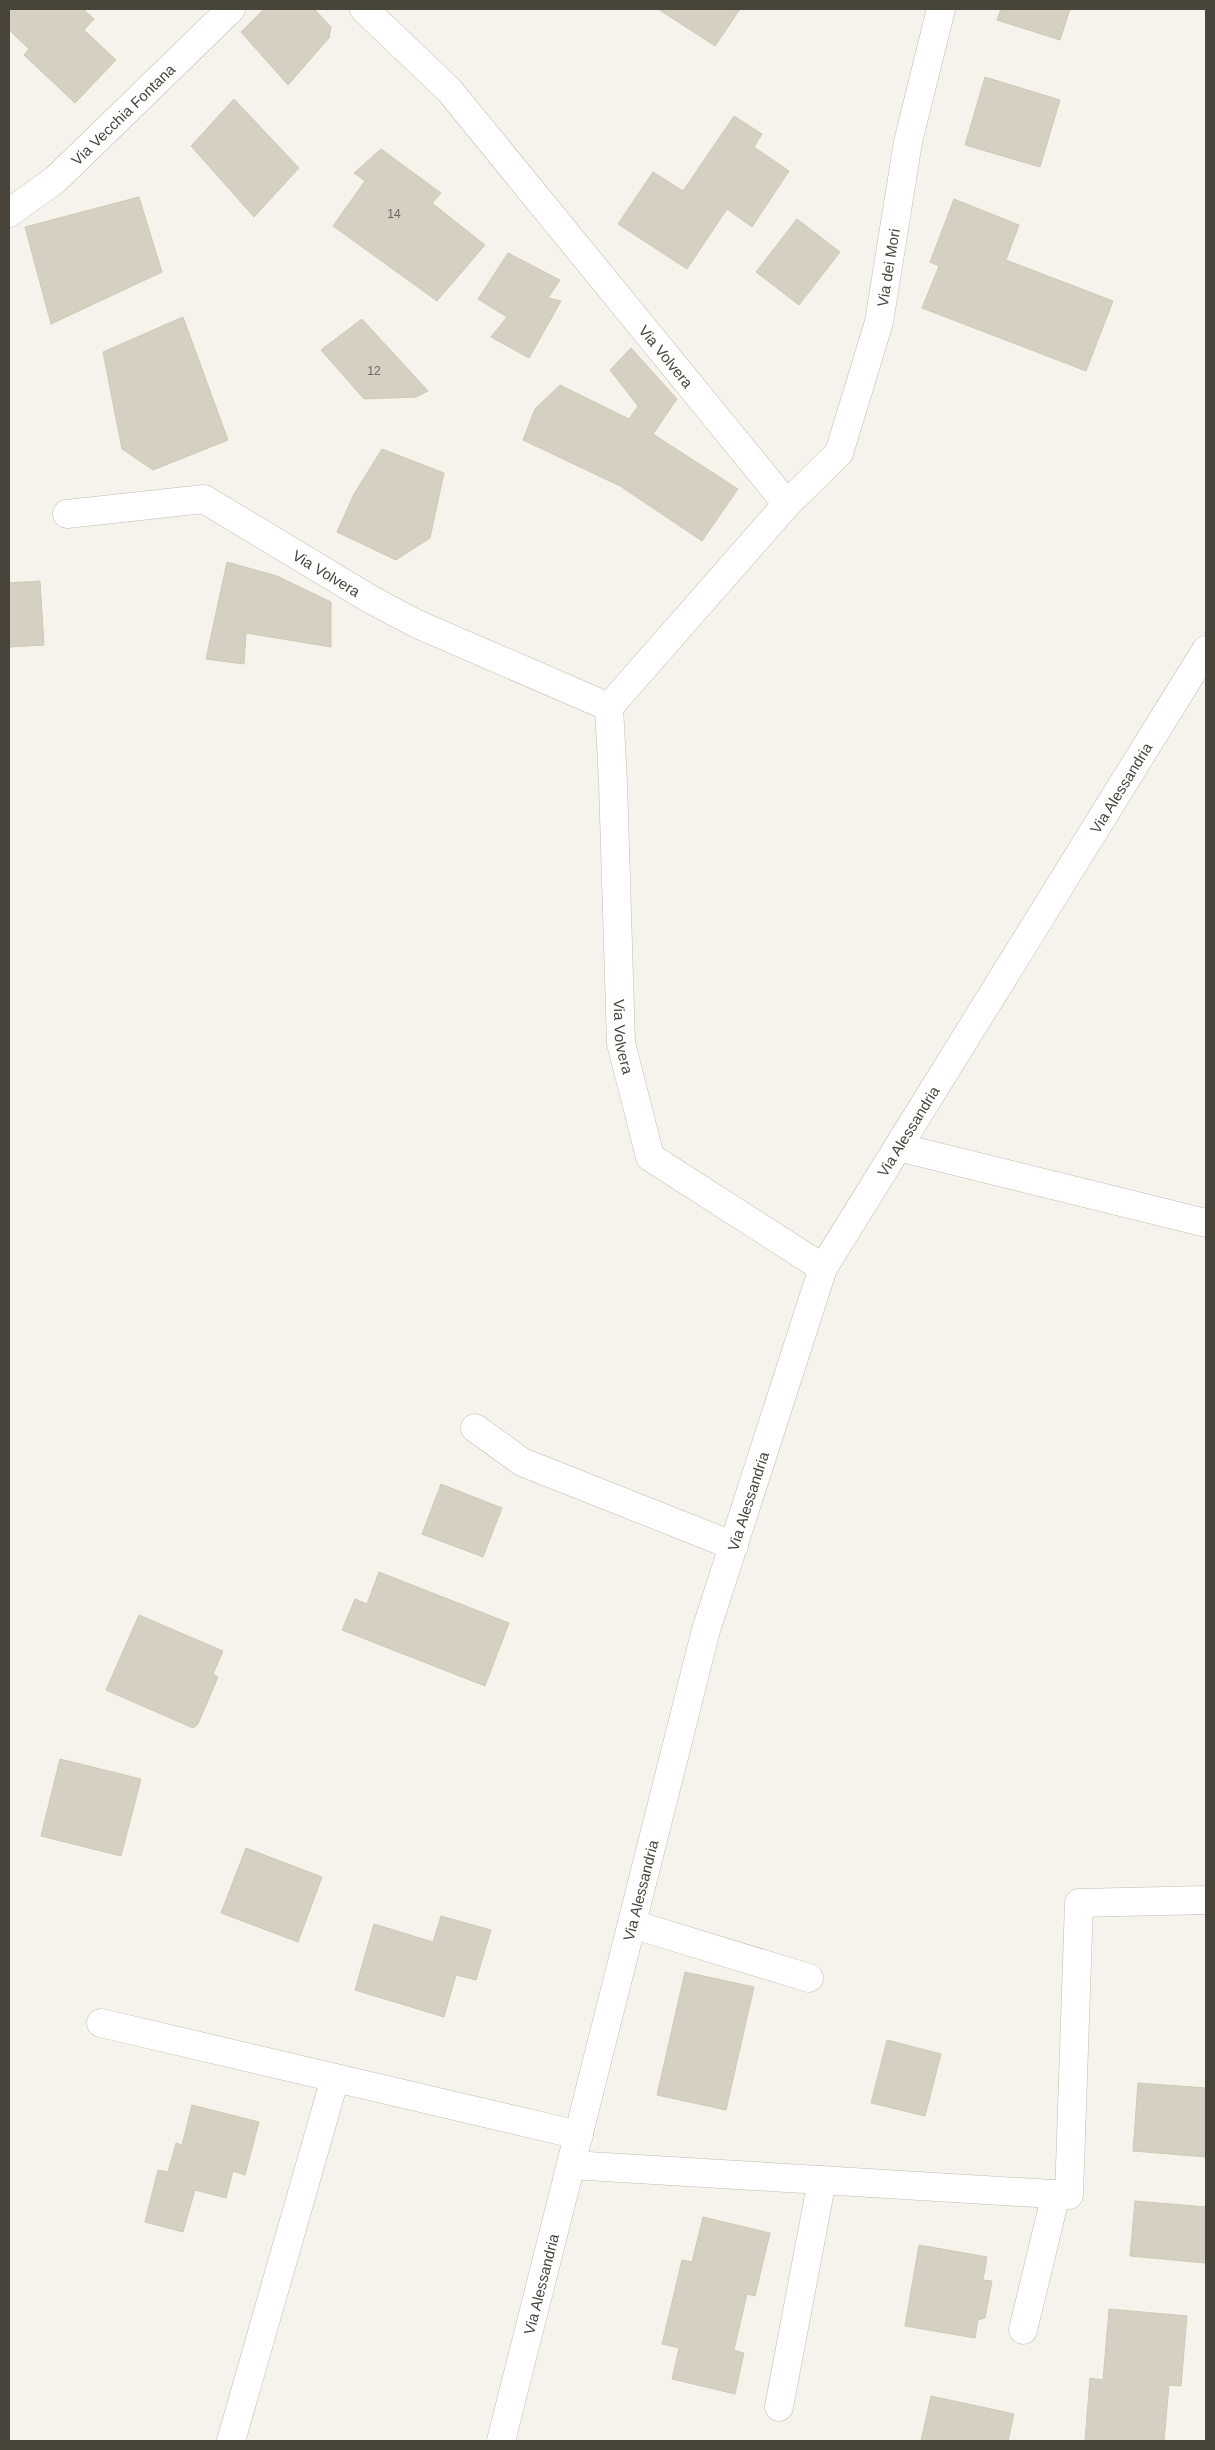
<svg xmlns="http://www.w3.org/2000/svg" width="1215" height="2450" font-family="Helvetica,sans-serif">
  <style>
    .building { fill: #d6d0c2; stroke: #d0c9b5 }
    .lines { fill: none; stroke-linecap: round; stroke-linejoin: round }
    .minor-casing { stroke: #c0bcae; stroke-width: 29 }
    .tertiary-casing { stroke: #c0bcae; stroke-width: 29 }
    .minor { stroke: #fff; stroke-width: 28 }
    .tertiary { stroke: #fff; stroke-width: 28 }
    .labels { text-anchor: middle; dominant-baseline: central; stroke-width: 5; stroke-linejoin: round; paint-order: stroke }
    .number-label { font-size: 12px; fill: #6c675c }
    .street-label { font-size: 15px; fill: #49443a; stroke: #fff }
  </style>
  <rect width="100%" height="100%" fill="#f5f3ec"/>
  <!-- building -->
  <g class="building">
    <path d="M 9,9 L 83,9 L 94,19 L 84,30 L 116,60 L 75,103 L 24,55 L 29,49 L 9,30 Z"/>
    <path d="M 264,9 L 314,9 L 331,27 L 329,38 L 288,85 L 241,32 Z"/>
    <path d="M 658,9 L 740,9 L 715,46 Z"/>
    <path d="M 1001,9 L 1070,9 L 1060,40 L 997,20 Z"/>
    <path d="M 985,77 L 1060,100 L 1040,167 L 965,145 Z"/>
    <path d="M 234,99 L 299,168 L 254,217 L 191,146 Z"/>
    <path d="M 734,116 L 762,134 L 754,147 L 789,171 L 752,227 L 727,209 L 687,269 L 618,224 L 653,172 L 683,191 Z"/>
    <path d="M 381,149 L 441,193 L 432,203 L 485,245 L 437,301 L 333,226 L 365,181 L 354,173 Z"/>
    <path d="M 139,197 L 162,272 L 51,324 L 25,227 Z"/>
    <path d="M 954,199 L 1019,225 L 1006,260 L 1113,301 L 1086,371 L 922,308 L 939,266 L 930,262 Z"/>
    <path d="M 797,219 L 840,252 L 799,305 L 756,272 Z"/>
    <path d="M 508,253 L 560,280 L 548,298 L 561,301 L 529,358 L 491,337 L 507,317 L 478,299 Z"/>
    <path d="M 183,317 L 228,440 L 153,470 L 122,449 L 103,352 Z"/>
    <path d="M 362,319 L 428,391 L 416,397 L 364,399 L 321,350 Z"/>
    <path d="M 631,348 L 677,399 L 653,434 L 738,489 L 702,541 L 620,486 L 523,440 L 535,409 L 560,385 L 629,419 L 638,406 L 610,370 Z"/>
    <path d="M 382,449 L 444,473 L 430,538 L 396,560 L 337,532 L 354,494 Z"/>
    <path d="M 227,562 L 277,576 L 331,602 L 331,647 L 246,633 L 244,664 L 206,659 Z"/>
    <path d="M 40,581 L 44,645 L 9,647 L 9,583 Z"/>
    <path d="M 441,1484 L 502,1508 L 483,1557 L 422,1534 Z"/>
    <path d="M 379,1572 L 509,1623 L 485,1686 L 342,1630 L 355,1599 L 367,1604 Z"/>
    <path d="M 139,1615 L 223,1651 L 213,1674 L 218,1677 L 198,1724 L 193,1728 L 106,1690 Z"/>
    <path d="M 60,1759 L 141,1779 L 121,1856 L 41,1836 Z"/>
    <path d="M 246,1848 L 322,1877 L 298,1942 L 221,1913 Z"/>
    <path d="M 441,1916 L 491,1930 L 476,1980 L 456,1975 L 444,2017 L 355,1990 L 374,1924 L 433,1942 Z"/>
    <path d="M 685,1972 L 754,1987 L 726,2110 L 657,2095 Z"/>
    <path d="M 887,2040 L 941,2054 L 925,2116 L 871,2103 Z"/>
    <path d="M 1138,2083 L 1206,2088 L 1206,2157 L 1133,2151 Z"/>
    <path d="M 192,2105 L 259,2122 L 245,2175 L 233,2171 L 226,2198 L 195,2190 L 183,2232 L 145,2222 L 158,2170 L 168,2172 L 176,2143 L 182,2145 Z"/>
    <path d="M 1135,2201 L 1206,2207 L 1206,2263 L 1130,2256 Z"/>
    <path d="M 703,2217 L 770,2233 L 755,2296 L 747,2294 L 734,2350 L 744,2353 L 735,2394 L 672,2379 L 679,2348 L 662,2344 L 682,2260 L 692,2262 Z"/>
    <path d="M 919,2245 L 987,2257 L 983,2280 L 992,2281 L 985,2318 L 978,2320 L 975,2338 L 905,2326 Z"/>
    <path d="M 1109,2309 L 1187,2316 L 1181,2386 L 1169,2385 L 1164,2441 L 1085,2441 L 1090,2378 L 1103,2380 Z"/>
    <path d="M 931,2396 L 1014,2414 L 1008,2441 L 921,2441 Z"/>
  </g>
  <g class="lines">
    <!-- minor casing -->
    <g class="minor-casing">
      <g id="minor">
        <path id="s1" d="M 364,9 L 449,90 L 787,504"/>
        <path id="s2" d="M 9,213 L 55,180 L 231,9"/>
        <path id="s3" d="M 67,514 L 204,499 L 370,599 L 417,624 L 609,707 L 613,782 L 621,1043 L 650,1157 L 823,1268"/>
        <path id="s4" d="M 609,707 L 787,504 L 839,453 L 879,322 L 908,142 L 941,9"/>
        <path d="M 898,1147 L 1206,1223"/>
        <path d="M 475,1428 L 522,1462 L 734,1546"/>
        <path d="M 632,1924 L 809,1978"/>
        <path d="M 101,2023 L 579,2135"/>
        <path d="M 571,2165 L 1069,2195 L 1079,1903 L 1206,1900"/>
        <path d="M 1023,2330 L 1056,2194"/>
        <path d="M 779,2407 L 822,2180"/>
        <path d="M 231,2441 L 335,2078"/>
      </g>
    </g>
    <!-- tertiary casing -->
    <g class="tertiary-casing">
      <g id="tertiary">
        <path id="s5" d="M 501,2441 L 706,1630 L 823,1268 L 1206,650"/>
      </g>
    </g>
    <!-- minor -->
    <use href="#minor" class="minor"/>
    <!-- tertiary -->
    <use href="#tertiary" class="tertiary"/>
  </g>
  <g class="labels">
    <!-- number labels -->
    <g class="number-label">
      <text x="394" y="214">14</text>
      <text x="374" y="371">12</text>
    </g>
    <!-- street labels -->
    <g class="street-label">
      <text stroke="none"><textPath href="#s2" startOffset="151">Via Vecchia Fontana</textPath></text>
      <text stroke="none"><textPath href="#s4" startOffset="535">Via dei Mori</textPath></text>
      <text stroke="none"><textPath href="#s1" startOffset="461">Via Volvera</textPath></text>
      <text stroke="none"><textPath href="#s3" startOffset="281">Via Volvera</textPath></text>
      <text stroke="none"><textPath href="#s5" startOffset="1782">Via Alessandria</textPath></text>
      <text stroke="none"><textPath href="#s3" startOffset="924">Via Volvera</textPath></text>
      <text stroke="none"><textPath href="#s5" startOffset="1378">Via Alessandria</textPath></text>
      <text stroke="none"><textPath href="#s5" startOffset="972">Via Alessandria</textPath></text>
      <text stroke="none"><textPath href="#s5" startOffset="568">Via Alessandria</textPath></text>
      <text stroke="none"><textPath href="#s5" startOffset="162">Via Alessandria</textPath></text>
    </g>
  </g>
  <!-- border -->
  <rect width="1215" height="2450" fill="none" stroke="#49443a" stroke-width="20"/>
</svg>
